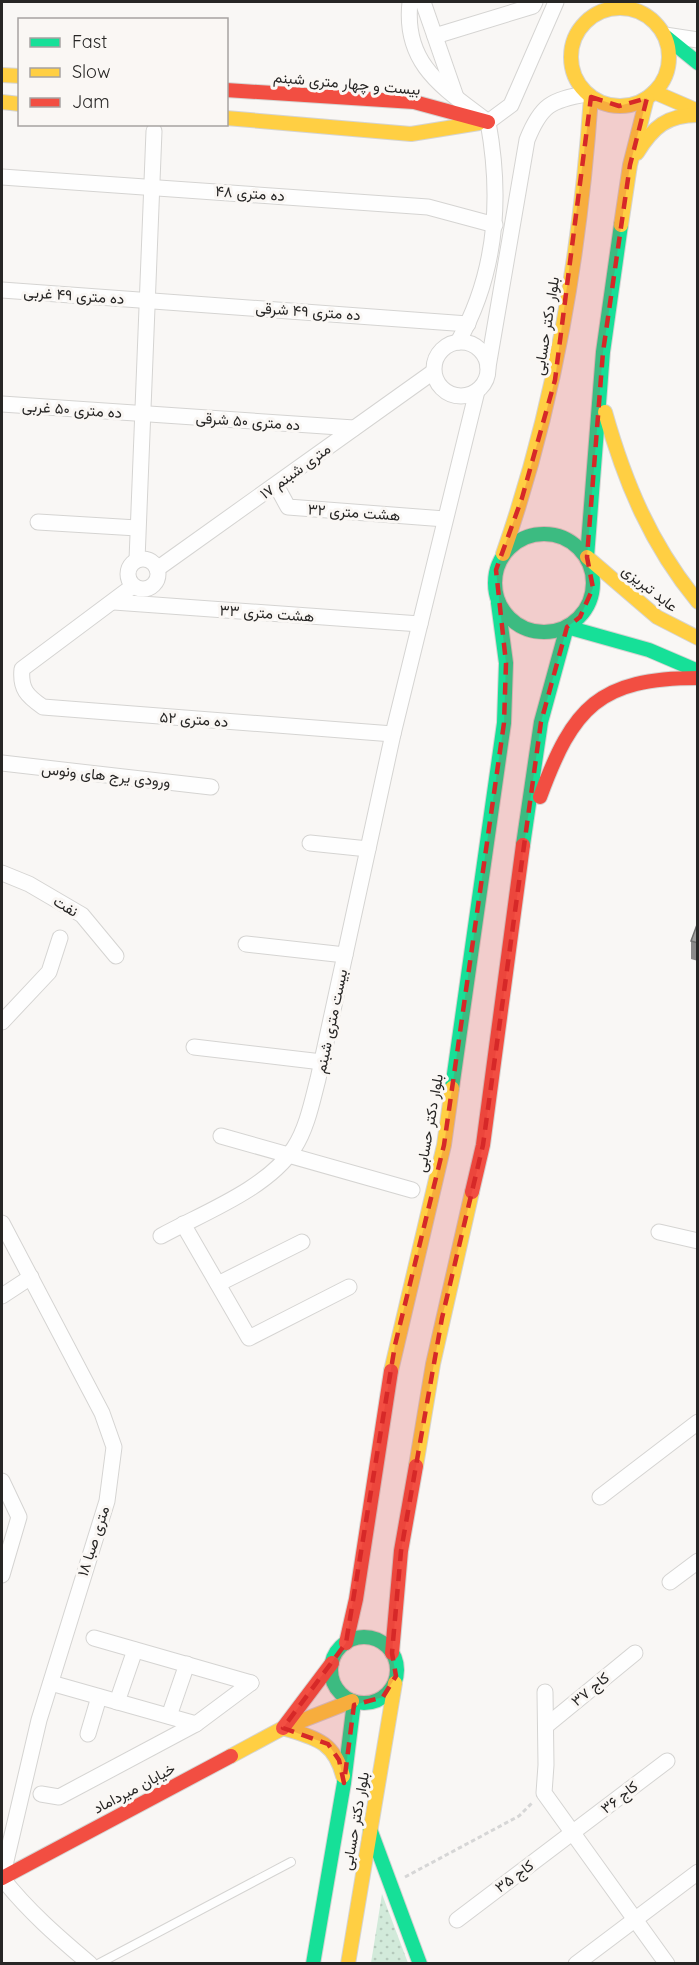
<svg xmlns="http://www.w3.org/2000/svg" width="699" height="1965" font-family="Quicksand,Vazirmatn,sans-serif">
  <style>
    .park { fill: url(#park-dots) }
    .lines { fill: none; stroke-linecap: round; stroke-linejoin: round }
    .lane-casing { stroke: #d5d4d2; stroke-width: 10 }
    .street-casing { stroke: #d5d4d2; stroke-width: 17 }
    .fast-casing { stroke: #d5d4d2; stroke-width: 16 }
    .slow-casing { stroke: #d5d4d2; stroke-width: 16 }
    .jam-casing { stroke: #d5d4d2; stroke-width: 16 }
    .path { stroke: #d6d6d6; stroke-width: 3; stroke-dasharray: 4.5 3; stroke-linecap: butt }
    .lane { stroke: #fefefe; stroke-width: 8 }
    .street { stroke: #fefefe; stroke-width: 15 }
    .fast { stroke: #16e098; stroke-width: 14 }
    .slow { stroke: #ffcf43; stroke-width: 14 }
    .jam { stroke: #f24e42; stroke-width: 14 }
    .wall { fill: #8b8a8a }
    .building { fill: #a2a1a0; stroke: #717170; stroke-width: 1.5 }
    .marked { fill: #d62828; fill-opacity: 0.2; stroke: #d62828; stroke-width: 4.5; stroke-dasharray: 12 8; stroke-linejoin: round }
    .labels { text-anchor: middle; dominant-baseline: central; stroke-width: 6; stroke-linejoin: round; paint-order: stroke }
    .street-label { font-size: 15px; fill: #272625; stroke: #faf7f4 }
  </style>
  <defs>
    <pattern id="park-dots" width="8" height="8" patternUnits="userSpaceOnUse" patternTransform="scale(1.5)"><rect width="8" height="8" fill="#d2eada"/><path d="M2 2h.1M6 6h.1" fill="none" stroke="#b4c9bb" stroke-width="1.8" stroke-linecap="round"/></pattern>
  </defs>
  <rect width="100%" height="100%" fill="#f9f7f5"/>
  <!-- park -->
  <path class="park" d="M 382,1894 L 408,1963 L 371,1963 Z"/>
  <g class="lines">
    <!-- lane casing -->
    <g class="lane-casing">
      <path id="lane" d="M 98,1964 L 291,1862"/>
    </g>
    <!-- street casing -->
    <g class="street-casing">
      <g id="street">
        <path d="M 410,2 C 403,65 444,88 488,122 C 502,198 497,273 458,342"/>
        <path d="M 423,2 L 456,97"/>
        <path d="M 665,35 L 698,40"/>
        <path d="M 435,36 L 533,6 L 535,2"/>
        <path d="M 488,122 L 511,105 L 556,2"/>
        <path d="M 2,177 L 428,207 L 495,225"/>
        <path d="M 2,290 L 468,324"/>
        <circle cx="461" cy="369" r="27"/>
        <path d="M 488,367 L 527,140 C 541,105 551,100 586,94"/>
        <path d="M 2,404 L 354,428"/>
        <path d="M 276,485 L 288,507 L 445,519"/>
        <path d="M 38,522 L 137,528"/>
        <circle cx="143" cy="574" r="15"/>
        <path d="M 137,560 L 154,131"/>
        <path d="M 157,569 L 433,372"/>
        <path d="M 133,586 L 22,669 C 20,689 27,696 43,707 L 393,734"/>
        <path d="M 114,602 L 420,624"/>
        <path d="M 2,763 L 211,787"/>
        <path d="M 310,843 L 368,849"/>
        <path d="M 2,873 L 29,884 L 82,915 L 116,956"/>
        <path d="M 246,944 L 345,955"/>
        <path d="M 2,1022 L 49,972 L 60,938"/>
        <path d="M 194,1047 L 322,1062"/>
        <path d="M 221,1136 L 412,1190"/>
        <path d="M 2,1223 L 102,1413 L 114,1447 L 107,1501 L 39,1720 L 2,1878 C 28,1911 58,1937 90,1964"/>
        <path d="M 183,1224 L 249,1338 L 349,1287"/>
        <path d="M 659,1232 L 698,1241"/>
        <path d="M 161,1236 C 203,1213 267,1189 294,1148 C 307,1128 312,1102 318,1079 L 393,734 L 477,391"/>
        <path d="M 218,1284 L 302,1242"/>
        <path d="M 2,1296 L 31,1277"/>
        <path d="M 2,1481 L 19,1517 L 2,1575"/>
        <path d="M 600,1497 L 698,1422"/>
        <path d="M 670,1582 L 698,1561"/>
        <path d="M 94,1638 L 251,1683"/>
        <path d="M 51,1683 L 196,1724 L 251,1683"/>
        <path d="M 545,1692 L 546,1765 L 544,1793 L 667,1964"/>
        <path d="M 117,1702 L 135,1650"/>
        <path d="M 169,1716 L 187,1664"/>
        <path d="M 546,1726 L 635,1653"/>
        <path d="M 88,1734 L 99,1697"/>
        <path d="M 41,1794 L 59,1797 L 196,1724"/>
        <path d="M 457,1920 L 667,1761"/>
        <path d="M 576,1964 L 698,1872"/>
      </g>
    </g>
    <!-- fast casing -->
    <g class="fast-casing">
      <g id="fast">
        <path d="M 666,37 L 698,63"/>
        <circle cx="544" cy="583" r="49"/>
        <path d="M 587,557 L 603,352 L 621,225"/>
        <path d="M 567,627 L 649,650 L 698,671"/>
        <path d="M 523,845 L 541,722 L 567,627"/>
        <path d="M 452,1088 L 504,723 L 506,663 L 498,603"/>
        <circle cx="364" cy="1670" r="33"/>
        <path d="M 370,1829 L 420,1964"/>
        <path d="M 313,1964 L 344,1783 L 354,1702"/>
      </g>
    </g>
    <!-- slow casing -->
    <g class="slow-casing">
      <g id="slow">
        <circle cx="620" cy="57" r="49"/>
        <path d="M 2,75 L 20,76"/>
        <path d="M 654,92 L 698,111"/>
        <path d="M 2,102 L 20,104"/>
        <path d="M 226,118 L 411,134 L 479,123"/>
        <path d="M 637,153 C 653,127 667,115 698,115"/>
        <path d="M 621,225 L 630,165 L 647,98"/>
        <path d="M 605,412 C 625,483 651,545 698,602"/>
        <path d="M 503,554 C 555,405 580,254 591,97"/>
        <path d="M 587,557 L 657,617 L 698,638"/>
        <path d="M 391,1371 L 444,1145 L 452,1088"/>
        <path d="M 416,1466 L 433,1364 L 472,1192"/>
        <path d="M 283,1728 C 315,1738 334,1741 343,1776"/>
        <path d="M 231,1756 L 283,1728 L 352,1701"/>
        <path d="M 348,1964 L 395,1683"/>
      </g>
    </g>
    <!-- jam casing -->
    <g class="jam-casing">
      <g id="jam">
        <path d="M 226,90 L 414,102 L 488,122"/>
        <path d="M 540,797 C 573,707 599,678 698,678"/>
        <path d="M 472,1192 L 483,1145 L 523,845"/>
        <path d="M 346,1643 L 356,1599 L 391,1371"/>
        <path d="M 392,1653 L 401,1551 L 416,1466"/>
        <path d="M 283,1728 L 332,1663"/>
        <path d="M 2,1878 L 231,1756"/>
      </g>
    </g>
    <!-- path -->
    <path class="path" d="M 405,1877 L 519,1816 L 533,1802"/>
    <!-- lane -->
    <use href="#lane" class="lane"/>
    <!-- street -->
    <use href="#street" class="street"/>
    <!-- fast -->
    <use href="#fast" class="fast"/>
    <!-- slow -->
    <use href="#slow" class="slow"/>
    <!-- jam -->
    <use href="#jam" class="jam"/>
  </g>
  <!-- wall -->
  <path class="wall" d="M 698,922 L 698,961 L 691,959 L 691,941 Z"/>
  <!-- building -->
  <path class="building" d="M 698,922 L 698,943 L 691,941 Z"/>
  <!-- marked area -->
  <path class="marked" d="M 591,97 L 619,106 L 647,98 L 630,165 L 603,352 L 587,557 L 593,588 L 580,617 L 567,627 L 541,722 L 483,1145 L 442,1318 L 401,1551 L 392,1653 L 396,1676 L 383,1697 L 354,1705 L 344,1783 L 339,1760 L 328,1744 L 283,1728 L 346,1643 L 395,1345 L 444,1145 L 504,723 L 506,663 L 496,570 L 522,498 L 555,380 Z"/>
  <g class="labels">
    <!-- street labels -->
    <g class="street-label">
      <text transform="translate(347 83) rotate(5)">بیست و چهار متری شبنم</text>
      <text transform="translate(250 193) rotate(4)">ده متری ۴۸</text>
      <text transform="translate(74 295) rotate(4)">ده متری ۴۹ غربی</text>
      <text transform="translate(308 311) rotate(4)">ده متری ۴۹ شرقی</text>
      <text transform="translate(546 326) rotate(-81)">بلوار دکتر حسابی</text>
      <text transform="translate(72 409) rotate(4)">ده متری ۵۰ غربی</text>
      <text transform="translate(248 421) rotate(4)">ده متری ۵۰ شرقی</text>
      <text transform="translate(295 471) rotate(-36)">۱۷ متری شبنم</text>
      <text transform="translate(354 512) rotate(4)">هشت متری ۳۲</text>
      <text transform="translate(650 588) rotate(38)">عابد تبریزی</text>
      <text transform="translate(267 613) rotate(4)">هشت متری ۳۳</text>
      <text transform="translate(194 719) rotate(4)">ده متری ۵۲</text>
      <text transform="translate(106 775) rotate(6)">ورودی یرج های ونوس</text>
      <text transform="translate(66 906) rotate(31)">نفت</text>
      <text transform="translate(331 1021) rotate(-78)">بیست متری شبنم</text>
      <text transform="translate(429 1123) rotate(-80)">بلوار دکتر حسابی</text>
      <text transform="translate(93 1541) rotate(-72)">متری صبا ۱۸</text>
      <text transform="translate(590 1689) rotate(-39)">کاج ۳۷</text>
      <text transform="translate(134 1788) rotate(-28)">خیابان میرداماد</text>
      <text transform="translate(619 1797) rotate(-38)">کاج ۳۶</text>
      <text transform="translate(355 1821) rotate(-80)">بلوار دکتر حسابی</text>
      <text transform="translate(514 1876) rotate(-36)">کاج ۳۵</text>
    </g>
  </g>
  <!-- border -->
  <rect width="699" height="1965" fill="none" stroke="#272625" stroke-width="6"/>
  <!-- legend -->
  <rect x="18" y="18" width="210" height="108" fill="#faf7f4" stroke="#a6a3a1" stroke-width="1.5"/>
  <rect x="30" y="38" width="30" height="9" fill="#16e098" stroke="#a6a3a1" stroke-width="1.5"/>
  <text x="72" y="48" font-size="18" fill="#272625">Fast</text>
  <rect x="30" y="68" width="30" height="9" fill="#ffcf43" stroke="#a6a3a1" stroke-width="1.5"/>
  <text x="72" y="78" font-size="18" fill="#272625">Slow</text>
  <rect x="30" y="98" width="30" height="9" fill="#f24e42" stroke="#a6a3a1" stroke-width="1.5"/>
  <text x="72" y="108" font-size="18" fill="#272625">Jam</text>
</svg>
